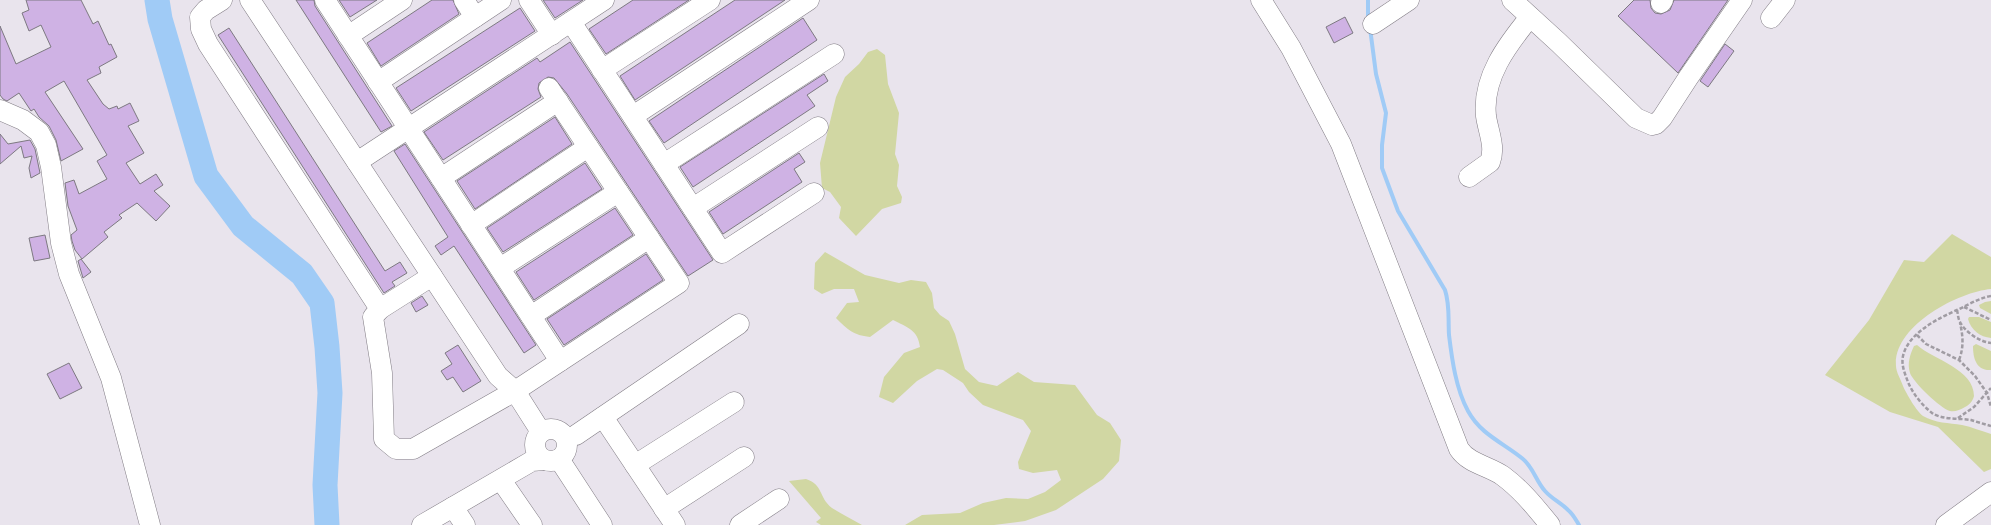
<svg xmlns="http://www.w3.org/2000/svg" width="1991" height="525" font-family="'Alegreya Sans',sans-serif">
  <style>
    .green { fill: #d1d7a3 }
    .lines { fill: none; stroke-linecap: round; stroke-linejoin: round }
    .stream { stroke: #a0cbf6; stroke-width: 4 }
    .river { stroke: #a0cbf6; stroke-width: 25 }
    .building { fill: #cfb2e4; stroke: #7d7981 }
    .minor-casing { stroke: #827d85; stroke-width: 21 }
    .path { stroke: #a09ca3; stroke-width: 2.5; stroke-dasharray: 4 2; stroke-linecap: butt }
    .minor { stroke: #fff; stroke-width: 20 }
  </style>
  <rect width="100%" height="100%" fill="#e9e4ed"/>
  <!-- green -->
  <g class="green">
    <path d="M 877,49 L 885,55 L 888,84 L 899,113 L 895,154 L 899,165 L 897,186 L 902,197 L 901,203 L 882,209 L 856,236 L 839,218 L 841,207 L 830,192 L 822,188 L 820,163 L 836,97 L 845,77 L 859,64 L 868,52 Z"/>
    <path d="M 1952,234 L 1991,257 L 1991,289 C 1958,292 1893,326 1896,366 C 1896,372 1901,380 1903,386 C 1906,393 1917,412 1923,416 C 1935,423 1949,423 1962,425 C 1972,427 1981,431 1991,434 L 1991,469 L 1984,472 L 1938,427 L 1890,412 L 1825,375 L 1869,320 L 1904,260 L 1924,262 Z"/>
    <path d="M 825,252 L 865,275 L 899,283 L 911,280 L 926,282 L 932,293 L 934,308 L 940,315 L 949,321 L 955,334 L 965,369 L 979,382 L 997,386 L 1018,372 L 1034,382 L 1075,385 L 1097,415 L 1110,423 L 1121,440 L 1119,461 L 1103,479 L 1056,510 L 1025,521 L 994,525 L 905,525 L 922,515 L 960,513 L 983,503 L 1006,498 L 1028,499 L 1045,492 L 1061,480 L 1057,470 L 1033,473 L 1019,469 L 1018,462 L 1031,431 L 1023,420 L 983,405 L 969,392 L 963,383 L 943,370 L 937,369 L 917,381 L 893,403 L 879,397 L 884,377 L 904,353 L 920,347 C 918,330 907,327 893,320 L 870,337 C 853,335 848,330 836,318 L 847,303 L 859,302 L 854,289 L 834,289 L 822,294 L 814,289 L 815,263 Z"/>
    <path d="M 1991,301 L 1991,314 L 1980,308 L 1979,305 L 1985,302 Z"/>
    <path d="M 1969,317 L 1979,317 L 1991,322 L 1991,338 C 1980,337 1971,330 1968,319 Z"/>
    <path d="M 1976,344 L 1991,351 L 1991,370 C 1976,371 1973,358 1973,346 Z"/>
    <path d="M 1917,345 C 1934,360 1974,369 1974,396 C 1973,401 1969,405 1965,407 C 1960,410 1955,412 1950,411 C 1940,408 1913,382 1910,373 C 1907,363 1910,355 1914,346 Z"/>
    <path d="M 806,479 C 824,485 818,497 832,508 C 841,514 852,519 862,525 L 821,525 L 816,522 L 821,518 L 789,481 Z"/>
  </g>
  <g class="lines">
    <!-- stream -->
    <g class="stream">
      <path d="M 1368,0 L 1368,19"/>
      <path d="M 1370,28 L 1376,74 L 1386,113 L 1382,145 L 1382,168 L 1398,211 L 1445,290 C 1450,305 1448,319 1449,335 C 1452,360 1456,389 1468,411 C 1481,435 1504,443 1523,459 C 1533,467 1536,481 1545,491 C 1552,499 1561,503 1568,510 C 1573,514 1576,520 1579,525"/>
    </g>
    <!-- river -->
    <path class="river" d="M 157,0 L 160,19 L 206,176 L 243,226 L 302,274 L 322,303 L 327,347 L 330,393 L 325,485 L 327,525"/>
  </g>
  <!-- building -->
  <g class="building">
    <path d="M 26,0 L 81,0 L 93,24 L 98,21 L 109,45 L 111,44 L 117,57 L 99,67 L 101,73 L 87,80 L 103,104 L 109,109 L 117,106 L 118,109 L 130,103 L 139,121 L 128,126 L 144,153 L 126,163 L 140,184 L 156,174 L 163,185 L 154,191 L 170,206 L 156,221 L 137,203 L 119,215 L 122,218 L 104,232 L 108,237 L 82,259 L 75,250 L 72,241 L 71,235 L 77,230 L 68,206 L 65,183 L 74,180 L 79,194 L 107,179 L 97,161 L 107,155 L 64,81 L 45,92 L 83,149 L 61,161 L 56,140 L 49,126 L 39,117 L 34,109 L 31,111 L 19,93 L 7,101 L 3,99 L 0,95 L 0,26 L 16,64 L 51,47 L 41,25 L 29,31 L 22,13 L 29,10 Z"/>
    <path d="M 296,0 L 314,0 L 315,6 L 392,126 L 381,132 Z"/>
    <path d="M 339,0 L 377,0 L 350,17 Z"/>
    <path d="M 432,0 L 453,0 L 459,14 L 381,66 L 367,43 Z"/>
    <path d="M 543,0 L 583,0 L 555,18 Z"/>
    <path d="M 633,0 L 689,0 L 606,54 L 589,29 Z"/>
    <path d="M 735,0 L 785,0 L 635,100 L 620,76 Z"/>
    <path d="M 1634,0 L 1650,0 L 1651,8 L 1655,13 L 1661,14 L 1670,10 L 1674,0 L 1728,0 L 1678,73 L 1618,16 Z"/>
    <path d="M 520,8 L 535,31 L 411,111 L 396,88 Z"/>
    <path d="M 1345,17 L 1353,33 L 1334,43 L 1326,27 Z"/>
    <path d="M 803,18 L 817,40 L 664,143 L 649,121 Z"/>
    <path d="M 229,28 L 385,271 L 400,262 L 407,273 L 392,282 L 395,286 L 384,293 L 218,35 Z"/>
    <path d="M 570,42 L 713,260 L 688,276 L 567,94 L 554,78 L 548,77 L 539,83 L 538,89 L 541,97 L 443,160 L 424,132 L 537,58 L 540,62 Z"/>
    <path d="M 1725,44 L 1734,51 L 1708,87 L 1700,81 Z"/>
    <path d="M 824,74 L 828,81 L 807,95 L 815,106 L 693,187 L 680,167 Z"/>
    <path d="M 555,117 L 572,144 L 475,209 L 457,181 Z"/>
    <path d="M 0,134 L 8,144 L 30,140 L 35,149 L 40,173 L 31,178 L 29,168 L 32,156 L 24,158 L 21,146 L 0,164 Z"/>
    <path d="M 405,144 L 536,345 L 524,353 L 454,246 L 441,255 L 435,246 L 448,237 L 394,151 Z"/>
    <path d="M 799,153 L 805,162 L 794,169 L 802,182 L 723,234 L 709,212 Z"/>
    <path d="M 585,163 L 602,189 L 503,252 L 487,228 Z"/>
    <path d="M 615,208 L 633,235 L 534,300 L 516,272 Z"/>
    <path d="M 45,235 L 50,258 L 34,261 L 29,238 Z"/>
    <path d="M 646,254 L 663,280 L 564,345 L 547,319 Z"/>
    <path d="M 81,259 L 91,272 L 83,278 L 78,261 Z"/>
    <path d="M 422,296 L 428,305 L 416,312 L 411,303 Z"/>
    <path d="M 458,345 L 481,381 L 463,392 L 453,377 L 447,380 L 441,371 L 452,364 L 445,353 Z"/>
    <path d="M 69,363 L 82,388 L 60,399 L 47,374 Z"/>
  </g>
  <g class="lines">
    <!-- minor casing -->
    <g class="minor-casing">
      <g id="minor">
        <path d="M 222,0 L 206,10 L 200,17 L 201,29 L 208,44 L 380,309"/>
        <path d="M 250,0 L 498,376 L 515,391 L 541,432"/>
        <path d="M 325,0 L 560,361"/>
        <path d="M 464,0 L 475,17"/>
        <path d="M 529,0 L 552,35"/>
        <path d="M 1261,0 L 1291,48 L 1341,144 L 1459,449 C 1469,464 1489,466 1503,476 C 1522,490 1536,508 1550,525"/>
        <path d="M 1512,0 L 1559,43 L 1636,118 L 1652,125 L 1656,124 L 1662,118 L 1688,78 L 1742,0"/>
        <path d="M 1661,3 L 1663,0"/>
        <path d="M 1771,18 L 1785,0"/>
        <path d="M 571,22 L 722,253 L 814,193"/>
        <path d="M 1373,24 L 1409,0"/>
        <path d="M 348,36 L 402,0"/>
        <path d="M 602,70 L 710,0"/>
        <path d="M 378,82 L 501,0"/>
        <path d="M 0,110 L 23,120 L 39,132 L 46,145 L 51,167 L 61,243 L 69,274 L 111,378 L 150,525"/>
        <path d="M 633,116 L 809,0"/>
        <path d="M 357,162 L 604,0"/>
        <path d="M 664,164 L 834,54"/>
        <path d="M 1469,177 L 1490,162 C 1496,147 1488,131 1486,116 C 1482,78 1507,45 1530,17"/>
        <path d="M 441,178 L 558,101"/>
        <path d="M 693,208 L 818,127"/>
        <path d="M 471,225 L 588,147"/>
        <path d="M 500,268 L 618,192"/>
        <path d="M 432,276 L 380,309 L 373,317 L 382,373 L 384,439 L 396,449 L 413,449 L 515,391 L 679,283 L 549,88"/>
        <path d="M 531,316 L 649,238"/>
        <path d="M 603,417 L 675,525"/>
        <circle cx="551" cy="445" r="16"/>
        <path d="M 576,435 L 739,324"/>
        <path d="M 559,459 L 602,525"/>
        <path d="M 635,465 L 734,402"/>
        <path d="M 501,480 L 532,525"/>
        <path d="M 453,507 L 465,525"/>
        <path d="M 664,509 L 744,457"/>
        <path d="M 422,525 L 532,461 L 544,460"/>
        <path d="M 740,525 L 779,499"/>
        <path d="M 1946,525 L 1991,492"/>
      </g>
    </g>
    <!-- path -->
    <g class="path">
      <path d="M 1991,296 C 1979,298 1968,305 1957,310 C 1939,318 1908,333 1903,356 C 1901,365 1905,374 1908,382 C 1913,394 1922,405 1932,413 C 1942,420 1959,418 1971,420 C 1977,422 1984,424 1991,426"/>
      <path d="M 1964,307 L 1991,320"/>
      <path d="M 1957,310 C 1958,314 1958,319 1960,322 C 1965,332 1980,342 1991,343"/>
      <path d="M 1917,335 L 1926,344 L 1959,360 L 1975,376 L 1987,393 L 1991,407"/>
      <path d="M 1959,360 C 1964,347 1963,336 1960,323"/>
      <path d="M 1958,418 L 1974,407 L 1991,388"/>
    </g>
    <!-- minor -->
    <use href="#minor" class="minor"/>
  </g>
</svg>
